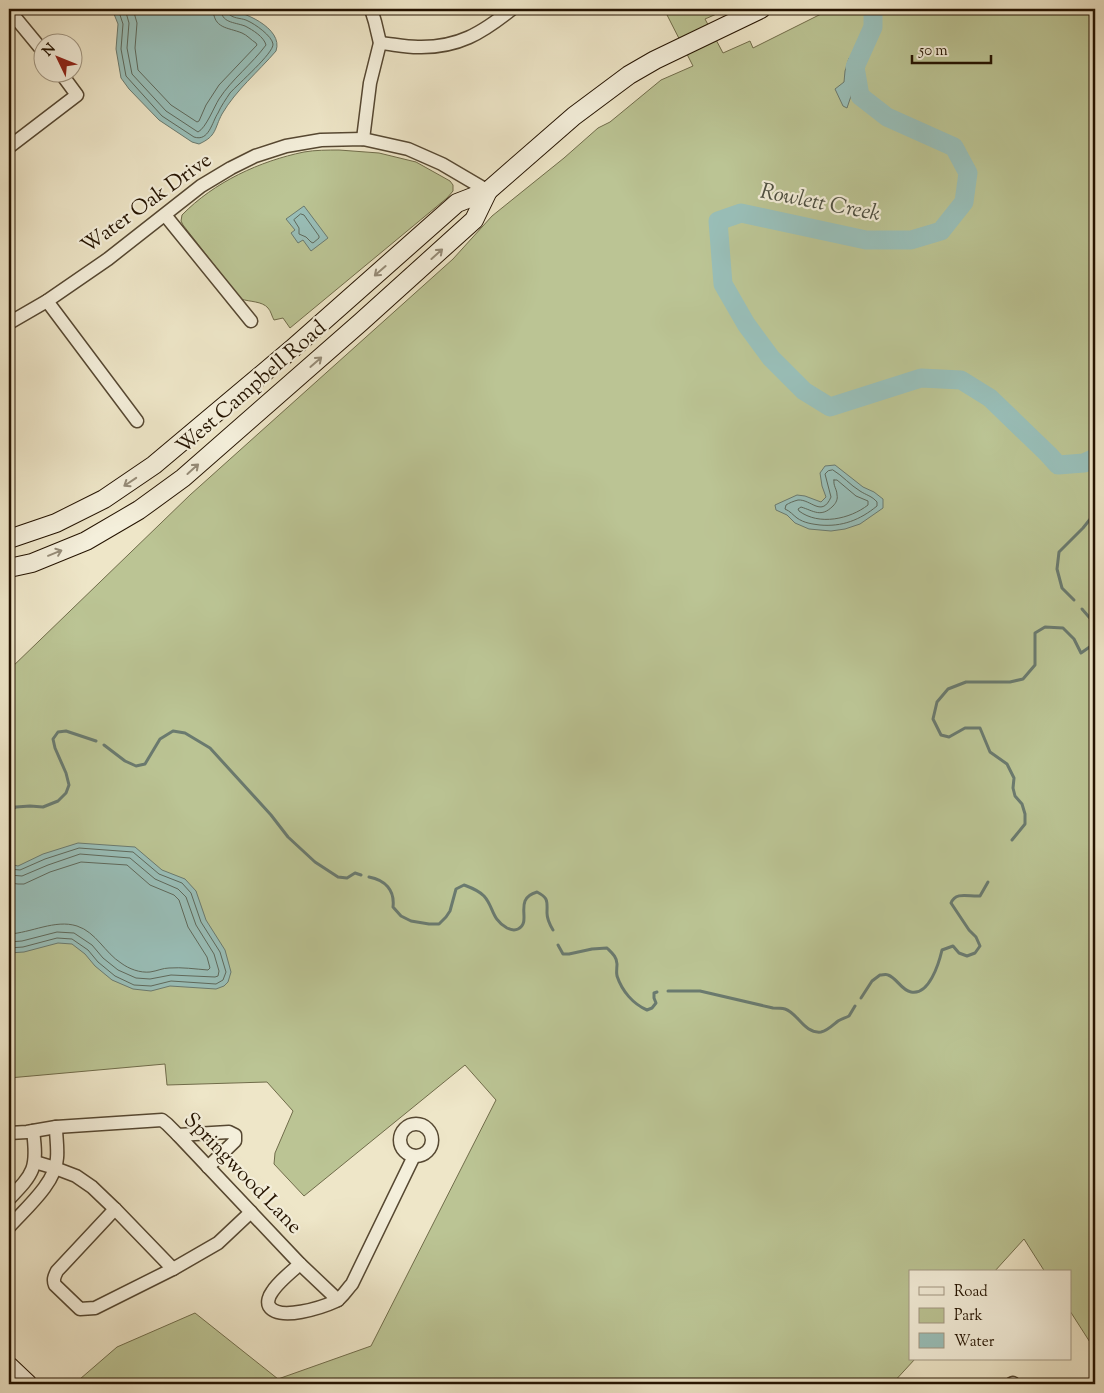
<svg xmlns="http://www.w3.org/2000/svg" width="1104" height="1393" font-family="'Sorts Mill Goudy',serif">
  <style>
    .green { fill: #bbc494; stroke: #706c4a }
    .water { fill: #99bfb9; stroke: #6a7a6f }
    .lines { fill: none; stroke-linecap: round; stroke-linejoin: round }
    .shore { stroke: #5e695c; stroke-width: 1 }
    .stream { stroke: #6a7a6f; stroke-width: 3 }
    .river { stroke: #99bfb9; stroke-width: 19 }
    .minor-casing { stroke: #564832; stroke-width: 15 }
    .secondary-casing { stroke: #241300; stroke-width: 20 }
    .minor { stroke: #f4efdb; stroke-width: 12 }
    .secondary { stroke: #f4efdb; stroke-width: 18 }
    .oneway { stroke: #968c78 }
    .labels { text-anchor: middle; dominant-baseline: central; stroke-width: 4.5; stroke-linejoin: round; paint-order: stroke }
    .street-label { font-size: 21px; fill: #241300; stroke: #f4efdb }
    .water-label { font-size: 22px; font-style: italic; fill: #4d4f41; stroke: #f4efdb }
  </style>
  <rect width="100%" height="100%" fill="#eee6c8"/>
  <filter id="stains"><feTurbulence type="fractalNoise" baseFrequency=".004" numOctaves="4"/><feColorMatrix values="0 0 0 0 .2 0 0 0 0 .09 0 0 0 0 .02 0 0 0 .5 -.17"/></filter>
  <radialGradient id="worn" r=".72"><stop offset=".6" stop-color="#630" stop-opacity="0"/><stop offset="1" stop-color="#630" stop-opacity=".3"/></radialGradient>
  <!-- green -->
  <g class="green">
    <path d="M 664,9 L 728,9 L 705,19 L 723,53 L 750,41 L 753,48 L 827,11 L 827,9 L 1095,9 L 1095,1350 L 1070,1311 L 1070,1272 L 1045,1272 L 1024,1239 L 994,1272 L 910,1272 L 910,1359 L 915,1359 L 892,1384 L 78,1384 L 80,1379 L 117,1347 L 195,1313 L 278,1379 L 371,1346 L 496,1100 L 465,1065 L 304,1196 L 274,1164 L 275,1153 L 293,1111 L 267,1082 L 167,1085 L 165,1064 L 9,1078 L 9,670 L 190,495 L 453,259 L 492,216 L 564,158 L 598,128 L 610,122 L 661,80 L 693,66 Z"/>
    <path d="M 339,150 L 379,153 L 416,162 L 450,181 L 453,185 L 453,191 L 447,198 L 290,328 L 283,318 L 274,320 C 272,317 271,311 268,308 C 262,301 250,302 241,299 L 183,225 L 181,221 L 182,215 C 214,182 260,161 304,152 C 315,150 328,150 339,150 Z"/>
  </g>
  <!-- water -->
  <g class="water">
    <path d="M 112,9 C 137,9 161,9 185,9 C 198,9 211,8 223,9 C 242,10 284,28 276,51 C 258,72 236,90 222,114 C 214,129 217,136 199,144 L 192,142 L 159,120 L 129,89 L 121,78 L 116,49 L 118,24 Z"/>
    <path d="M 849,58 L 860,60 L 857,75 L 859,82 L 853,90 L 847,108 L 843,106 L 835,89 L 844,82 L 845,71 Z"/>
    <path d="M 304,206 L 328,238 L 311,251 L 303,240 L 298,243 L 291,233 L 295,230 L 286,219 Z"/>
    <path d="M 835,465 L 863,487 L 874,492 L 883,499 L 883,508 L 860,524 L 845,529 L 831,531 L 809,529 L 795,523 L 787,515 L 776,510 L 775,505 L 797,495 L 805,496 L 821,502 L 826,497 L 822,486 L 820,473 L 825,466 Z"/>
    <path d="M 78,843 L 135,847 L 162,870 L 185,879 L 196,891 L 206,920 L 225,950 L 231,972 L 228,982 L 224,986 L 216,989 L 170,986 L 151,991 L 133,989 L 112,980 L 95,966 L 85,954 L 72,944 L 58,943 L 24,952 L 9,953 L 9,864 L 18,866 L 43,854 Z"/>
  </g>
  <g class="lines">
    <!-- shore -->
    <g class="shore">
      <path d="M 118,9 L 123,24 L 121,49 L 126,76 L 162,116 L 194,137 C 209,142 212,122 218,113 C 221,106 226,99 230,93 C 238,84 274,53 273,44 C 272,36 255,24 248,21 C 243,18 235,19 230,15 C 227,13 227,12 227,9"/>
      <path d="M 125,9 L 129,23 L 127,48 L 132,74 L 166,111 L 198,132 C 206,128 214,107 219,99 C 232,79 252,64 266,45 C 264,37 253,30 245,26 C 234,22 221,23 221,9"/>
      <path d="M 133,9 L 137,23 L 135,48 L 138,70 L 171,105 L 197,122 L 199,121 L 206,105 L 219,85 L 257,45 L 256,43 C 251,40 247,35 242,33 C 227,27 214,29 213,9"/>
      <path d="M 301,214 L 304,215 L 319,236 L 319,238 L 313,243 L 311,242 L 306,237 L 299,234 L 299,228 L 294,220 Z"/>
      <path d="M 833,470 C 843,476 850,485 860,491 C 866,495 872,496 877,502 L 877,506 C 860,520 842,527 820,525 C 812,524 804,523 797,518 C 793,515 790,511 785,509 L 786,505 C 789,503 794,501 798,500 C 811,499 822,518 831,497 L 825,474 L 828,471 Z"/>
      <path d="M 834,480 L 837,480 L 856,496 L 868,501 L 868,505 C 850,519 819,526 799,511 L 798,509 L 801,507 C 814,511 821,518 833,506 C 836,503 838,499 837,495 C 837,489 833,486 834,480 Z"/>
      <path d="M 9,869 L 20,870 L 45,859 L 79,848 L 133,852 L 159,874 L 182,883 L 191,893 L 201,922 L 220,952 L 226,972 L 223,980 L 216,984 L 171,981 L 151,986 L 134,985 L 115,976 L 98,962 L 88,950 L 72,939 L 57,938 L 23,947 L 9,948"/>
      <path d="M 9,875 L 22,876 L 48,865 L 80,854 L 130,858 L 155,879 L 178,889 L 186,897 L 196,925 L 214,954 L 219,971 L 218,976 L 215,977 L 171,975 L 150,979 L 136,978 L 118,970 L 103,958 L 92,945 L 74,933 L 57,932 L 22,941 L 9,942"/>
      <path d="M 9,883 L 18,884 L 24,884 L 50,872 L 81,862 L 127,865 L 150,885 L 174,895 L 179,900 L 188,927 L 207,957 L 210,968 L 208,970 C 195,969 182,967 169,968 C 163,968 157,971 150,972 C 140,973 129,969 121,963 C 105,953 96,932 77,926 C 55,919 31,933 9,934"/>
    </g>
    <!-- stream -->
    <g class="stream">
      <path d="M 1074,600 L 1062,588 L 1057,569 L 1059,552 L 1083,528 L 1095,513"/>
      <path d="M 1082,609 L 1095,624"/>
      <path d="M 104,745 L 125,761 L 136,766 L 145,764 L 160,739 L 173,731 L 185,733 L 210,748 L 271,815 L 288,837 L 315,862 L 338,877 L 347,878 L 355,873 L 361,875"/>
      <path d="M 9,810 L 16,807 L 30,806 L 43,807 L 58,801 L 66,793 L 69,785 L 66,773 L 55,748 L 53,739 L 58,732 L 66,731 L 96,741"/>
      <path d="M 1012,840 L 1025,824 L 1025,814 L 1022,804 L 1015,796 L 1013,788 L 1014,778 L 1007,764 L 990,752 L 980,728 L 965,728 L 949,737 L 941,735 L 933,719 L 937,702 L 948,689 L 966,682 L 1010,682 L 1023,679 L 1035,665 L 1035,633 L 1045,627 L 1063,628 L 1074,639 L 1081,653 L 1091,646 L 1095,635"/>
      <path d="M 369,877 C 385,880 395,890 393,907 L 401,916 L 411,921 L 429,924 L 439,924 L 446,917 L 450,911 L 456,889 L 464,885 C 472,888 478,890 484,896 C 494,907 491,919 507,928 C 511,930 514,931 518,929 C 533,922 512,899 537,892 C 549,898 547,902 547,913 C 547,919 550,925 553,930"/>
      <path d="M 558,945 L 563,954 L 569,954 L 592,949 L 607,948 C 612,953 617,957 617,964 C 617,968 616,972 617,976 C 622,991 633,1004 647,1010 L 652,1008 L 656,1003 L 654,998 L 654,993 L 657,992"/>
      <path d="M 668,991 L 700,991 L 773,1008 C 776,1008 781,1008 785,1009 C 798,1013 804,1034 821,1032 C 827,1031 833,1025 838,1021 C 841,1019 845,1018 849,1016 L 855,1006"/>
      <path d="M 861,998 L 872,981 L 880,975 C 883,975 886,974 888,975 C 897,978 901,990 911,992 C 929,996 939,963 942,950 L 953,946 L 959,953 L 967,956 L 975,953 L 980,946 L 976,937 L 969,930 L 951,903 C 956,891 969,897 980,896 L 988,882"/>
    </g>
    <!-- river -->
    <path class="river" d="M 873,9 L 873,27 L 855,67 L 860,96 L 887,117 L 954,147 L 968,173 L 964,202 L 941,231 L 911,240 L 866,240 L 741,213 L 718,221 L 723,284 L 746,324 L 771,358 L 804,391 L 830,407 L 921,378 L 961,380 L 990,398 L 1048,454 L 1058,465 L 1084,463 L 1095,458"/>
    <!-- minor casing -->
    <g class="minor-casing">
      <g id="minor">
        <path d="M 9,10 L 42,50"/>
        <path d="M 380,43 C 392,44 405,47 418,47 C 458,48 482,33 512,9"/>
        <path d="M 363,139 L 370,83 L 380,43 L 375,22 L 371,9"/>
        <path d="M 9,147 L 77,95 L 60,72"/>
        <path d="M 165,215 L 251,321"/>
        <path d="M 47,301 L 137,421"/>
        <path d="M 9,323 L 47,301 L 108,259 L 201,186 L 231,168 L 255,156 L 286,146 L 321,140 L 363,139 L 408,149 L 442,164 L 488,191"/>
        <circle cx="416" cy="1140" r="16"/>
        <path d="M 9,1133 L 27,1132 L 56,1127 L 162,1120 L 167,1124 L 178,1135 L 300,1264 L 338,1300"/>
        <path d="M 178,1135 L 229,1132 L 235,1135 L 235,1141 L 208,1167"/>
        <path d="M 35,1162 L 55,1168 L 76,1176 L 92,1187 L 115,1209 L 173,1269"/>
        <path d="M 9,1199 C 34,1173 38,1168 33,1131"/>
        <path d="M 115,1209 L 57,1271 C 54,1277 53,1280 55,1285 L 80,1309 L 95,1308 L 173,1269 L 218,1243 L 251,1212"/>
        <path d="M 9,1227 C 25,1209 56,1183 57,1158 C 58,1148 56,1137 56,1127"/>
        <path d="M 300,1264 C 291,1272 278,1282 272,1292 C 269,1296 267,1302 269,1306 C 279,1322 323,1307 336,1301 C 342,1298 347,1289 352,1284 L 414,1156"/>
        <path d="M 1011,1384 L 1013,1383 L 1013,1384"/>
      </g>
    </g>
    <!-- secondary casing -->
    <g class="secondary-casing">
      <g id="secondary">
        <path d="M 9,539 L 56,523 L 104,499 L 154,465 L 292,349 L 457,203 L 488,191 L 574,116 L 629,75 L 655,60 L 761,9"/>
        <path d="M 9,568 L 32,563 L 86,541 L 139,510 L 183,478 L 361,322 L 474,220 L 488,191"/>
        <path d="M 9,1366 L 28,1384"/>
      </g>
    </g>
    <!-- minor -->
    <use href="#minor" class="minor"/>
    <!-- secondary -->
    <use href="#secondary" class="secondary"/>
  </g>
  <!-- one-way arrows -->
  <defs><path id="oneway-shaft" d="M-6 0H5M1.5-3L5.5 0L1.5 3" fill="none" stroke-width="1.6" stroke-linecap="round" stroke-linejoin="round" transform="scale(1.25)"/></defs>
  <g class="oneway">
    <use href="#oneway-shaft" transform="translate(437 254) rotate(-42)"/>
    <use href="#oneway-shaft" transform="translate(380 271) rotate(139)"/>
    <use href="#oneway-shaft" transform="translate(316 362) rotate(-41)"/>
    <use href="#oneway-shaft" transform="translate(193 469) rotate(-42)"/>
    <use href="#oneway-shaft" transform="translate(130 482) rotate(146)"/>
    <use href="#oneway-shaft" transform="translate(55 553) rotate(-22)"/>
  </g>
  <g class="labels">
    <!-- street labels -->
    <g class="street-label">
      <text transform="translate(147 204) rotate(-36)">Water Oak Drive</text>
      <text transform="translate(252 388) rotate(-41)">West Campbell Road</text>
      <text transform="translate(242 1174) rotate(46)">Springwood Lane</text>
    </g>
    <!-- water labels -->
    <g class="water-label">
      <text transform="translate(820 204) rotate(11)">Rowlett Creek</text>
    </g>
  </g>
  <!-- margin -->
  <rect width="1104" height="1393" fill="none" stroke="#eee6c8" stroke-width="30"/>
  <rect x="10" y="10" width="1084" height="1373" fill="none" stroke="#241300" stroke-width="2.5"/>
  <rect x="15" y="15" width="1074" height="1363" fill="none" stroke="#241300"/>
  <!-- legend -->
  <rect x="909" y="1270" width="162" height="90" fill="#f4efdb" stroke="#a19783"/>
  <rect x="919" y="1287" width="25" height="8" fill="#f4efdb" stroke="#a19783"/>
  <text x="954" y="1296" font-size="15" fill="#241300">Road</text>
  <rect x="919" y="1308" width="25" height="15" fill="#bbc494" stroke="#a19783"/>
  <text x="954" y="1320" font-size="15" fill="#241300">Park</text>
  <rect x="919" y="1333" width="25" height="15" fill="#99bfb9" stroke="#a19783"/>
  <text x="954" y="1346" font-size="15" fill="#241300">Water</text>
  <!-- north arrow -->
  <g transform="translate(58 58) rotate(313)"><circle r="24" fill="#f4efdb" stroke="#a19783"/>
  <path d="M0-4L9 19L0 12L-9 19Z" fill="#8f2418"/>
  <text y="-8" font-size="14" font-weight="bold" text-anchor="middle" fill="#241300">N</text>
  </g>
  <!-- scale -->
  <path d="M912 55v8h79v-8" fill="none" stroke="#241300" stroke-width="2.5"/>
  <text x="919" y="55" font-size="15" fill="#241300" stroke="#f4efdb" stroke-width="4" paint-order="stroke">50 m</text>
  <rect width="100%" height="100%" filter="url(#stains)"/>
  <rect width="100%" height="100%" fill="url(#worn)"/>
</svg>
